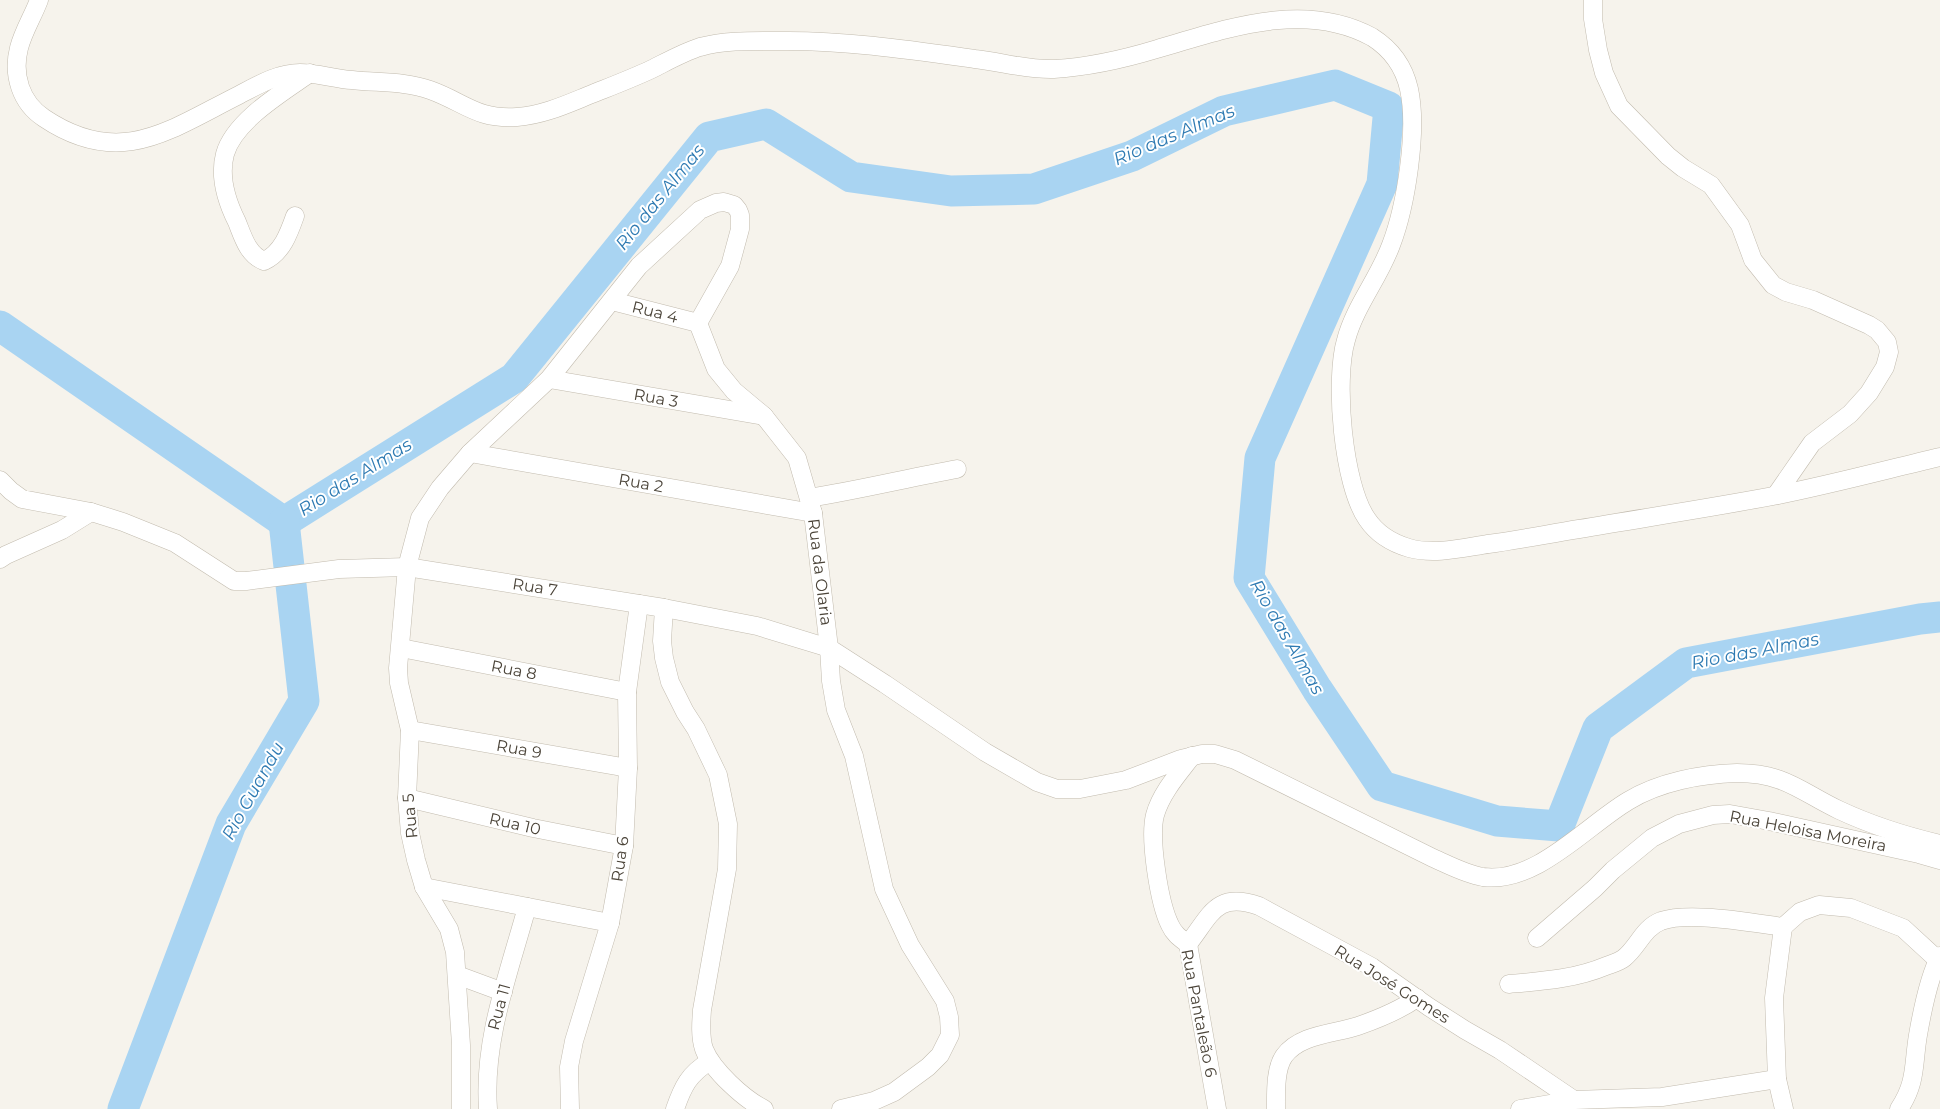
<svg xmlns="http://www.w3.org/2000/svg" width="1940" height="1109" font-family="Montserrat,sans-serif">
  <style>
    .lines { fill: none; stroke-linecap: round; stroke-linejoin: round }
    .river { stroke: #a9d4f2; stroke-width: 31 }
    .minor-casing { stroke: #c2bbae; stroke-width: 19 }
    .minor { stroke: #fff; stroke-width: 18 }
    .labels { text-anchor: middle; dominant-baseline: central; stroke-width: 4; stroke-linejoin: round; paint-order: stroke }
    .street-label { font-size: 16px; fill: #4b4439; stroke: #fff }
    .water-label { font-size: 18px; font-style: italic; fill: #2e7ab2; stroke: #fff }
  </style>
  <rect width="100%" height="100%" fill="#f6f3ec"/>
  <g class="lines">
    <!-- river -->
    <g class="river">
      <path d="M 0,326 L 284,522 L 514,378 L 709,137 L 766,124 L 851,177 L 951,191 L 1034,189 L 1132,156 L 1224,111 L 1335,85 L 1389,107 L 1382,184 L 1260,458 L 1249,578 L 1317,689 L 1382,786 L 1497,821 L 1559,826 L 1598,728 L 1686,663 L 1920,619 L 1940,617"/>
      <path d="M 123,1109 L 231,824 L 304,701 L 284,522"/>
    </g>
    <!-- minor casing -->
    <g class="minor-casing">
      <g id="minor">
        <path d="M 39,0 C 33,16 23,32 19,48 C 12,75 21,103 44,118 C 120,169 169,130 239,95 C 258,85 278,73 300,73 C 317,73 335,79 352,80 C 378,83 405,81 430,90 C 464,102 477,120 517,117 C 544,115 567,104 592,94 C 612,86 633,78 652,69 C 668,61 684,52 700,47 C 726,40 752,41 779,41 C 844,40 911,50 975,59 C 1002,62 1027,70 1054,69 C 1088,67 1124,59 1157,49 C 1226,29 1304,0 1372,37 C 1391,49 1404,67 1409,89 C 1418,130 1406,206 1391,245 C 1379,278 1355,306 1346,340 C 1334,380 1343,485 1367,519 C 1377,534 1392,543 1409,548 C 1434,555 1462,548 1488,544 C 1518,540 1548,534 1579,529 C 1643,518 1709,508 1773,496 C 1829,485 1885,470 1940,457"/>
        <path d="M 1593,0 L 1593,19 L 1598,50 L 1604,73 L 1619,106 L 1668,156 L 1683,168 L 1711,185 L 1740,225 L 1753,260 L 1773,285 L 1786,292 L 1813,300 L 1869,325 L 1877,330 L 1887,342 L 1889,352 L 1885,367 L 1869,393 L 1850,414 L 1812,443 L 1776,495"/>
        <path d="M 295,216 C 289,233 282,253 264,261 C 248,255 243,237 237,222 C 227,202 219,176 225,154 C 234,121 283,92 310,73"/>
        <path d="M 612,301 L 698,323"/>
        <path d="M 549,379 L 764,416"/>
        <path d="M 470,453 L 813,513"/>
        <path d="M 0,480 L 11,491 L 22,499 L 91,512 L 123,522 L 175,543 L 234,581 L 246,581 L 339,569 L 407,567 L 664,608 L 757,626 L 829,648 L 885,684 L 985,752 L 1037,782 L 1057,789 L 1080,789 L 1126,780 L 1181,759 L 1202,754 L 1215,754 L 1235,760 L 1433,858 C 1449,865 1465,874 1483,877 C 1536,884 1586,826 1628,801 C 1659,782 1701,774 1737,773 C 1785,773 1801,792 1839,810 C 1871,825 1906,836 1940,844"/>
        <path d="M 809,498 C 859,490 908,478 957,469"/>
        <path d="M 0,559 L 6,555 L 62,530 L 91,512"/>
        <path d="M 664,608 L 662,641 L 664,658 L 670,682 L 685,712 L 696,729 L 718,775 L 728,824 L 727,869 L 702,1010 C 701,1023 700,1037 704,1049 C 712,1070 744,1099 764,1109"/>
        <path d="M 401,648 L 627,692"/>
        <path d="M 410,730 L 628,768"/>
        <path d="M 1192,756 C 1179,773 1161,793 1155,815 C 1149,838 1159,903 1170,925 C 1174,934 1180,938 1188,944 L 1217,1109"/>
        <path d="M 407,798 L 533,828 L 624,846"/>
        <path d="M 424,887 L 610,923"/>
        <path d="M 1783,927 L 1774,998 L 1777,1079 L 1784,1109"/>
        <path d="M 1537,938 L 1595,888 L 1613,870 L 1652,838 L 1679,824 L 1713,815 L 1730,814 L 1769,821 L 1919,854 L 1940,860"/>
        <path d="M 1188,944 C 1211,915 1216,891 1259,906 L 1372,967 L 1429,1007 L 1465,1030 L 1500,1050 L 1574,1100"/>
        <path d="M 457,975 L 503,992"/>
        <path d="M 1509,984 C 1543,981 1575,979 1606,966 C 1611,964 1619,962 1624,958 C 1638,947 1643,928 1661,921 C 1690,911 1752,923 1783,927 L 1800,912 L 1819,905 L 1851,908 L 1903,928 L 1940,962"/>
        <path d="M 461,1109 L 461,1045 L 455,952 L 449,929 L 424,887 L 416,860 L 410,833 L 407,798 L 410,730 L 399,683 L 398,668 L 407,567 L 420,518 L 440,488 L 470,453 L 549,379 L 639,266 L 700,210 L 716,203 L 724,202 L 734,205 L 738,210 L 740,215 L 740,229 L 730,266 L 698,323 L 716,369 L 734,391 L 764,416 L 797,458 L 813,513 L 829,648 L 831,681 L 836,710 L 854,756 L 884,889 L 910,945 L 945,1001 L 949,1017 L 950,1035 L 940,1055 L 928,1067 L 894,1092 L 874,1101 L 841,1109"/>
        <path d="M 488,1109 C 483,1039 509,973 527,907"/>
        <path d="M 570,1109 L 569,1067 L 574,1041 L 610,923 L 624,846 L 628,768 L 627,692 L 639,604"/>
        <path d="M 675,1109 C 683,1086 689,1074 710,1061"/>
        <path d="M 1276,1109 C 1276,1093 1275,1069 1284,1056 C 1300,1034 1334,1034 1358,1026 C 1378,1019 1400,1010 1417,998"/>
        <path d="M 1520,1109 L 1574,1100 L 1662,1097 L 1777,1079"/>
        <path d="M 1899,1109 C 1917,1082 1913,1064 1918,1035 C 1922,1012 1929,976 1940,956"/>
      </g>
    </g>
    <!-- minor -->
    <use href="#minor" class="minor"/>
  </g>
  <g class="labels">
    <!-- street labels -->
    <g class="street-label">
      <text transform="translate(655 312) rotate(14)">Rua 4</text>
      <text transform="translate(656 398) rotate(10)">Rua 3</text>
      <text transform="translate(641 483) rotate(10)">Rua 2</text>
      <text transform="translate(820 572) rotate(83)">Rua da Olaria</text>
      <text transform="translate(535 587) rotate(9)">Rua 7</text>
      <text transform="translate(514 670) rotate(11)">Rua 8</text>
      <text transform="translate(519 749) rotate(10)">Rua 9</text>
      <text transform="translate(410 816) rotate(-95)">Rua 5</text>
      <text transform="translate(515 824) rotate(13)">Rua 10</text>
      <text transform="translate(1808 831) rotate(11)">Rua Heloisa Moreira</text>
      <text transform="translate(620 859) rotate(-82)">Rua 6</text>
      <text transform="translate(1392 984) rotate(32)">Rua José Gomes</text>
      <text transform="translate(499 1007) rotate(-75)">Rua 11</text>
      <text transform="translate(1199 1013) rotate(79)">Rua Pantaleão 6</text>
    </g>
    <!-- water labels -->
    <g class="water-label">
      <text transform="translate(1174 135) rotate(-23)">Rio das Almas</text>
      <text transform="translate(660 197) rotate(-51)">Rio das Almas</text>
      <text transform="translate(355 477) rotate(-32)">Rio das Almas</text>
      <text transform="translate(1287 637) rotate(60)">Rio das Almas</text>
      <text transform="translate(1755 651) rotate(-11)">Rio das Almas</text>
      <text transform="translate(253 791) rotate(-61)">Rio Guandu</text>
    </g>
  </g>
</svg>
